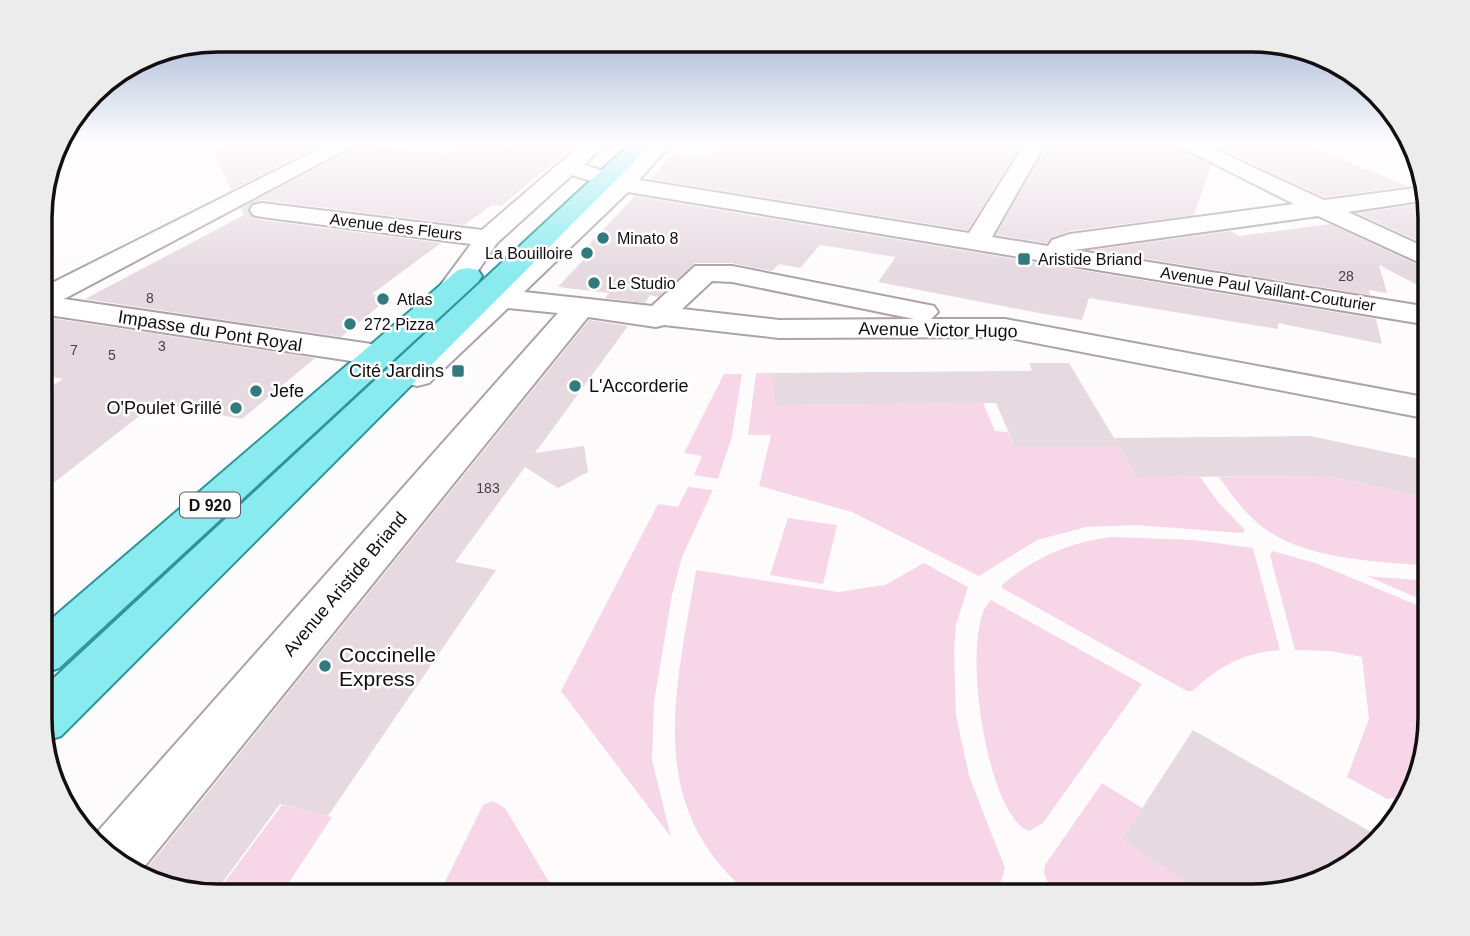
<svg xmlns="http://www.w3.org/2000/svg" width="1470" height="936" font-family="Helvetica,sans-serif">
  <style>
    .green { fill: #f7d6e8 }
    .building { fill: #e6d9e0 }
    .lines { fill: none; stroke-linecap: round; stroke-linejoin: round }
    .minor-casing { stroke: #aea1a8; stroke-width: 4 }
    .major-casing { stroke: #2c959b; stroke-width: 4 }
    .minor { fill: #fff; fill-rule: evenodd }
    .major { fill: #89ebf0; fill-rule: evenodd }
    .poi-dot { fill: #317b7e; stroke: #fff; stroke-width: 2.5 }
    .labels { text-anchor: middle; dominant-baseline: central; stroke-width: 5; stroke-linejoin: round; paint-order: stroke }
    .number-label { font-size: 14px; fill: #484145 }
    .far-street-label { font-size: 16px; fill: #130e11; stroke: #fff }
    .far-poi-label { font-size: 16px; fill: #130e11; stroke: #fff; text-anchor: start }
    .shield { fill: #fff; stroke: #5a5658; stroke-width: 2 }
    .shield-label { font-size: 16px; font-weight: bold; fill: #130e11 }
    .street-label { font-size: 18px; fill: #130e11; stroke: #fff }
    .poi-label { font-size: 18px; fill: #130e11; stroke: #fff; text-anchor: end }
    .near-poi-label { font-size: 21px; fill: #130e11; stroke: #fff; text-anchor: start }
    .rim { fill: none; stroke: #130e11; stroke-width: 3.5 }
  </style>
  <rect width="100%" height="100%" fill="#fefbfc"/>
  <!-- green -->
  <g class="green">
    <path d="M 756,373 L 772,373 L 776,405 L 983,403 L 995,431 L 1008,432 L 1015,447 L 1119,447 L 1137,477 L 1200,477 L 1219,503 L 1245,530 L 1242,533 L 1135,525 L 1086,527 L 1037,540 L 979,576 L 852,512 L 759,486 L 771,435 L 748,435 Z"/>
    <path d="M 724,374 L 742,374 L 732,436 L 718,479 L 694,475 L 702,456 L 684,453 Z"/>
    <path d="M 1327,476 L 1429,498 L 1429,566 C 1376,561 1306,561 1261,526 C 1244,512 1231,494 1219,477 Z"/>
    <path d="M 688,487 L 713,490 L 682,557 L 672,595 L 654,702 L 652,760 L 671,837 L 561,691 L 658,504 L 678,507 Z"/>
    <path d="M 788,518 L 837,525 L 823,584 L 770,575 Z"/>
    <path d="M 1111,537 L 1194,540 L 1253,548 L 1280,650 C 1245,652 1217,667 1193,691 L 1187,691 L 1002,588 L 1002,585 C 1034,558 1069,542 1111,537 Z"/>
    <path d="M 1273,551 L 1318,564 L 1429,610 L 1429,729 L 1406,797 L 1387,799 L 1347,777 L 1369,719 L 1362,657 L 1331,651 L 1295,650 L 1270,555 Z"/>
    <path d="M 924,563 L 968,587 L 956,625 L 954,651 L 956,715 L 969,776 L 1005,868 L 1001,881 L 985,895 L 752,896 C 642,807 676,690 696,570 L 838,592 L 885,585 Z"/>
    <path d="M 1367,576 L 1429,581 L 1429,603 Z"/>
    <path d="M 991,600 L 1142,684 L 1043,823 L 1029,831 C 986,817 958,629 991,600 Z"/>
    <path d="M 1102,783 L 1142,808 L 1122,839 L 1207,895 L 1053,895 L 1044,873 L 1045,865 Z"/>
    <path d="M 493,801 L 505,808 L 549,882 L 538,896 L 438,896 L 483,805 Z"/>
    <path d="M 282,805 L 332,817 L 280,896 L 215,895 Z"/>
  </g>
  <!-- building -->
  <g class="building">
    <path d="M 235,142 L 327,142 L 232,190 L 213,152 Z"/>
    <path d="M 519,142 L 579,142 L 501,206 L 492,205 L 464,225 L 262,200 L 251,204 L 248,209 L 251,216 L 262,220 L 441,243 L 372,294 L 390,297 L 341,337 L 85,299 L 244,215 L 241,208 L 360,145 L 446,153 L 463,143 L 513,147 Z"/>
    <path d="M 725,142 L 1023,142 L 968,230 L 650,179 L 675,152 L 705,157 Z"/>
    <path d="M 1048,142 L 1168,142 L 1211,165 L 1194,215 L 1070,231 L 1051,238 L 1047,243 L 996,235 Z"/>
    <path d="M 1205,142 L 1300,142 L 1408,186 L 1324,197 Z"/>
    <path d="M 635,196 L 1376,319 L 1382,344 L 1278,323 L 1278,329 L 1089,298 L 1082,320 L 1039,313 L 878,282 L 896,257 L 820,245 L 800,268 L 779,264 L 772,271 L 732,263 L 695,263 L 658,297 L 650,295 L 645,303 L 605,298 L 609,293 L 558,287 L 586,257 L 578,256 Z"/>
    <path d="M 1428,202 L 1429,246 L 1357,213 L 1427,203 Z"/>
    <path d="M 1330,224 L 1429,270 L 1429,291 L 1379,265 L 1387,293 L 1369,290 L 1370,295 L 1092,250 L 1230,231 L 1239,236 Z"/>
    <path d="M 50,318 L 315,358 L 242,419 L 156,403 L 42,492 L 42,392 L 63,379 L 42,375 L 42,322 Z"/>
    <path d="M 589,320 L 628,326 L 535,453 L 584,446 L 588,472 L 558,488 L 525,467 L 455,562 L 496,570 L 328,816 L 280,804 L 214,894 L 143,873 Z"/>
    <path d="M 1029,363 L 1069,363 L 1114,438 L 1310,436 L 1429,461 L 1429,498 L 1327,476 L 1137,477 L 1119,447 L 1015,447 L 996,403 L 775,405 L 772,373 L 1032,371 Z"/>
    <path d="M 1193,730 L 1378,836 L 1340,872 L 1263,895 L 1207,895 L 1122,839 Z"/>
  </g>
  <g class="lines">
    <!-- minor casing -->
    <g class="minor-casing">
      <g id="minor">
        <path d="M 333,142 L 360,142 L 64,299 L 378,345 L 389,348 L 394,355 L 389,362 L 378,365 L 42,314 L 42,288 Z"/>
        <path d="M 584,142 L 607,142 L 584,165 L 618,175 L 651,142 L 673,142 L 639,180 L 969,233 L 1026,142 L 1046,142 L 992,237 L 1048,246 L 1052,240 L 1070,234 L 1294,204 L 1171,142 L 1198,142 L 1324,200 L 1423,187 L 1427,200 L 1348,212 L 1429,249 L 1429,267 L 1318,216 L 1074,250 L 1429,307 L 1429,325 L 628,192 L 524,292 L 652,306 L 695,266 L 732,266 L 934,306 L 938,312 L 931,319 L 1005,319 L 1429,398 L 1429,419 L 1005,337 L 779,338 L 664,325 L 656,327 L 588,317 L 140,872 L 120,866 L 92,838 L 558,313 L 508,308 L 429,383 L 417,386 L 405,383 L 400,376 L 405,369 L 478,303 L 468,296 L 473,290 L 494,289 L 607,186 L 572,175 L 497,243 L 458,300 L 448,303 L 438,300 L 434,294 L 471,244 L 262,217 L 253,215 L 250,210 L 253,205 L 262,203 L 482,230 ZM 712,281 L 732,282 L 914,319 L 779,320 L 682,309 Z"/>
      </g>
    </g>
    <!-- major casing -->
    <g class="major-casing">
      <g id="major">
        <path d="M 632,142 L 654,142 L 61,736 L 43,742 L 42,689 Z"/>
        <path d="M 468,268 L 478,270 L 482,276 L 478,282 L 59,668 L 42,674 L 42,627 L 458,270 Z"/>
      </g>
    </g>
    <!-- minor -->
    <use href="#minor" class="minor"/>
    <!-- major -->
    <use href="#major" class="major"/>
  </g>
  <!-- sky -->
  <linearGradient id="sky" x2="0" y2="1"><stop stop-color="#93a8cd"/><stop offset="0.52" stop-color="#fffdfe"/><stop offset="1" stop-color="#fffdfe" stop-opacity="0"/></linearGradient>
  <rect width="1470" height="273" fill="url(#sky)"/>
  <!-- markers -->
  <g class="poi-dot">
    <circle cx="603" cy="238" r="7"/>
    <circle cx="587" cy="253" r="7"/>
    <rect x="1017" y="252" width="14" height="14" rx="3.5"/>
    <circle cx="594" cy="283" r="7"/>
    <circle cx="383" cy="299" r="7"/>
    <circle cx="350" cy="324" r="7"/>
    <rect x="451" y="364" width="14" height="14" rx="3.5"/>
    <circle cx="575" cy="386" r="7"/>
    <circle cx="256" cy="391" r="7"/>
    <circle cx="236" cy="408" r="7"/>
    <circle cx="325" cy="666" r="7"/>
  </g>
  <g class="labels">
    <!-- number labels -->
    <g class="number-label">
      <text x="1346" y="276">28</text>
      <text x="150" y="298">8</text>
      <text x="162" y="346">3</text>
      <text x="74" y="350">7</text>
      <text x="112" y="355">5</text>
      <text x="488" y="488">183</text>
    </g>
    <!-- far-street labels -->
    <g class="far-street-label">
      <text transform="translate(396 227) rotate(7)">Avenue des Fleurs</text>
      <text transform="translate(1268 289) rotate(9)">Avenue Paul Vaillant-Couturier</text>
    </g>
    <!-- far-poi labels -->
    <g class="far-poi-label">
      <text x="617" y="238">Minato 8</text>
      <text x="573" y="253" text-anchor="end">La Bouilloire</text>
      <text x="1038" y="259">Aristide Briand</text>
      <text x="608" y="283">Le Studio</text>
      <text x="397" y="299">Atlas</text>
      <text x="364" y="324">272 Pizza</text>
    </g>
    <!-- shield labels -->
    <rect class="shield" x="180" y="492.5" width="60" height="25" rx="5"/>
    <g class="shield-label">
      <text x="210" y="505">D 920</text>
    </g>
    <!-- street labels -->
    <g class="street-label">
      <text transform="translate(938 330) rotate(1)">Avenue Victor Hugo</text>
      <text transform="translate(210 331) rotate(9)">Impasse du Pont Royal</text>
      <text transform="translate(345 584) rotate(-50)">Avenue Aristide Briand</text>
    </g>
    <!-- poi labels -->
    <g class="poi-label">
      <text x="444" y="371">Cité Jardins</text>
      <text x="589" y="386" text-anchor="start">L'Accorderie</text>
      <text x="270" y="391" text-anchor="start">Jefe</text>
      <text x="222" y="408">O'Poulet Grillé</text>
    </g>
    <!-- near-poi labels -->
    <g class="near-poi-label">
      <text x="339" y="654">Coccinelle<tspan x="339" dy="24">Express</tspan></text>
    </g>
  </g>
  <!-- crop -->
  <path d="M0 0H1470V936H0ZM218 52H1252A166 166 0 0 1 1418 218V718A166 166 0 0 1 1252 884H218A166 166 0 0 1 52 718V218A166 166 0 0 1 218 52Z" fill="#ececec" fill-rule="evenodd"/>
  <path class="rim" d="M218 52H1252A166 166 0 0 1 1418 218V718A166 166 0 0 1 1252 884H218A166 166 0 0 1 52 718V218A166 166 0 0 1 218 52Z"/>
</svg>
